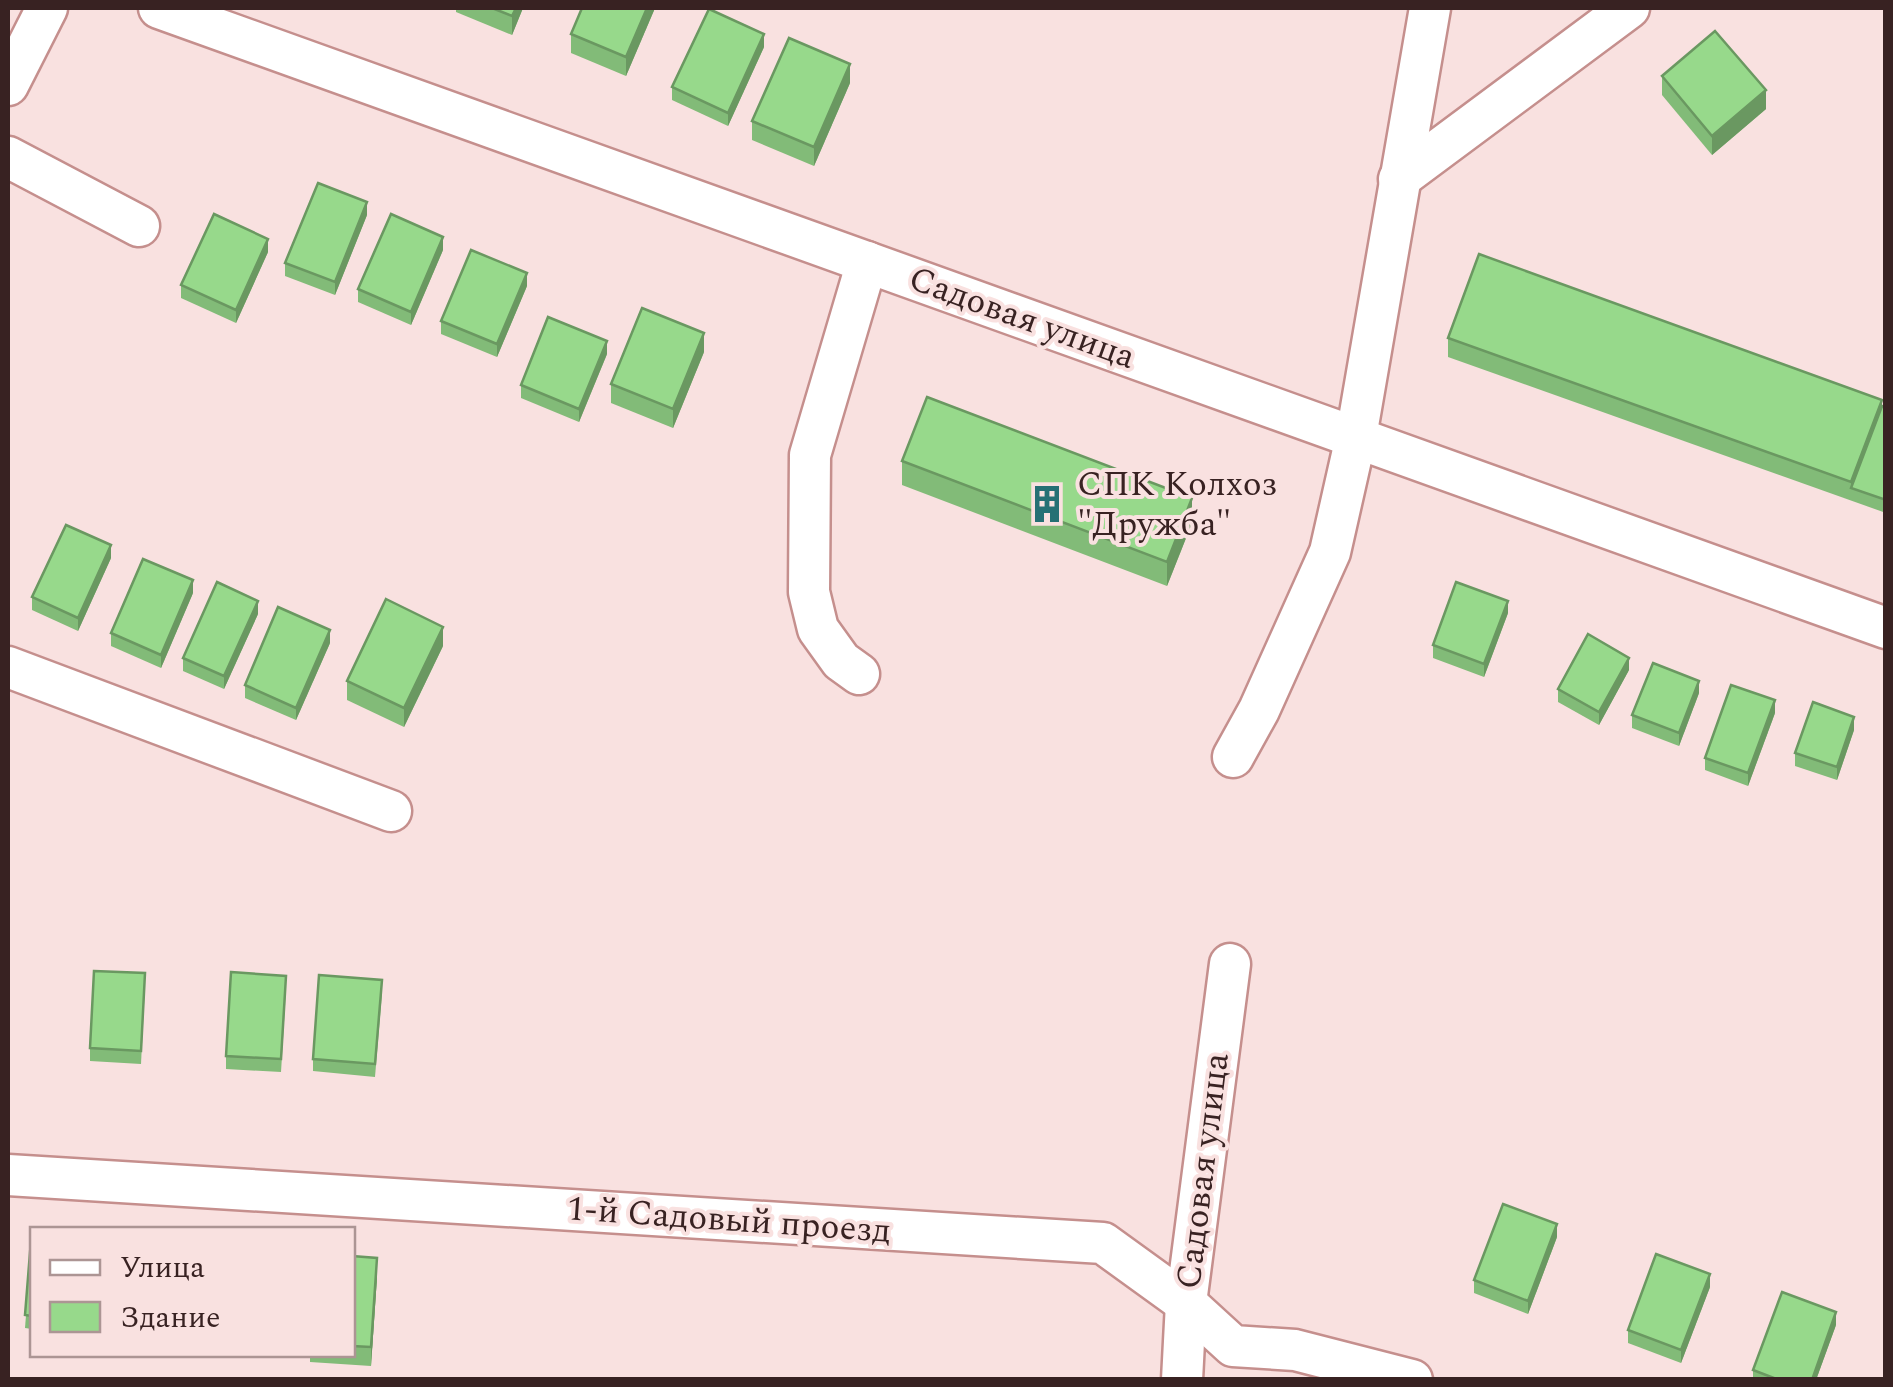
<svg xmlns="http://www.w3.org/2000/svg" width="1893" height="1387" font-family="Spectral,serif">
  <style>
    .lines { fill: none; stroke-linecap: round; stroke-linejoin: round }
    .minor-casing { stroke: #c58f8d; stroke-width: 45 }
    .minor { stroke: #fff; stroke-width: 40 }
    .wall { fill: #82bb78 }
    .shaded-wall { fill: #6a9861 }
    .building { fill: #97d98b; stroke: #6a9861; stroke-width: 2.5 }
    .labels { text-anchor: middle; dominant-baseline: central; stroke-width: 8; stroke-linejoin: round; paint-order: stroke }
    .street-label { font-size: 35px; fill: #382222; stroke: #f9e1e0 }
    .poi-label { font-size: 35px; fill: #382222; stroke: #f9e1e0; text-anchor: start }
  </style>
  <rect width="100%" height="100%" fill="#f9e1e0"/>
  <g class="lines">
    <!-- minor casing -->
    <g class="minor-casing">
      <g id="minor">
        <path d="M 159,8 L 1886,628"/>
        <path d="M 8,85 L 47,8"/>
        <path d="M 8,157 L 139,226"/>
        <path d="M 1399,179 L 1629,8"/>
        <path d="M 8,667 L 391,811"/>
        <path d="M 859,674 L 841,661 L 818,629 L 809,592 L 810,455 L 867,262"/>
        <path d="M 1233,757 L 1259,710 L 1330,552 L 1356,437 L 1430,8"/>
        <path d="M 8,1175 L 1103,1243 L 1186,1303 L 1233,1346 L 1295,1350 L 1412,1380"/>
        <path d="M 1182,1380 L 1186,1303 L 1230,964"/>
      </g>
    </g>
    <!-- minor -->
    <use href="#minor" class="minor"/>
  </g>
  <!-- wall -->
  <g class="wall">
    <path d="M 456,8 L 523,8 L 512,35 L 456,12 Z"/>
    <path d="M 582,8 L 655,8 L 626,76 L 571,53 L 571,34 Z"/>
    <path d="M 764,47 L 728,126 L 672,100 L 672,87 Z"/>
    <path d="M 1662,76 L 1766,109 L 1712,155 L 1662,95 Z"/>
    <path d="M 850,83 L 814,166 L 752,140 L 752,121 Z"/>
    <path d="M 367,215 L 335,295 L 285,276 L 285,263 Z"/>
    <path d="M 443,250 L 411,325 L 358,302 L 358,289 Z"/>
    <path d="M 268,252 L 236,323 L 181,298 L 181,285 Z"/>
    <path d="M 527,286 L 497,357 L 441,334 L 441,321 Z"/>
    <path d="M 1448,338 L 1886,407 L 1886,513 L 1448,357 Z"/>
    <path d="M 704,352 L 673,428 L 611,403 L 611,384 Z"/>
    <path d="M 607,354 L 579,422 L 521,398 L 521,385 Z"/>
    <path d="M 902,461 L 1192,523 L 1167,586 L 902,485 Z"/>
    <path d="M 111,558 L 78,631 L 32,610 L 32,597 Z"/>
    <path d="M 193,593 L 161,668 L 111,646 L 111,633 Z"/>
    <path d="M 1508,613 L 1484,677 L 1433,658 L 1433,645 Z"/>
    <path d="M 258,614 L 224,689 L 183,671 L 183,658 Z"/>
    <path d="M 330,643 L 296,720 L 245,698 L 245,685 Z"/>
    <path d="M 443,646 L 404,727 L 347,700 L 347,681 Z"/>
    <path d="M 1629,670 L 1599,725 L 1558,702 L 1558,689 Z"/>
    <path d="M 1699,693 L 1679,746 L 1632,728 L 1632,715 Z"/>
    <path d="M 1775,713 L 1748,786 L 1705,770 L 1705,758 Z"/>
    <path d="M 1854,730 L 1837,780 L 1795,766 L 1795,753 Z"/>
    <path d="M 145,986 L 141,1064 L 90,1061 L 90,1048 Z"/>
    <path d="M 286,989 L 281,1072 L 226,1069 L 226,1056 Z"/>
    <path d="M 382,993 L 375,1077 L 313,1071 L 313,1059 Z"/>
    <path d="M 1557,1237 L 1528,1314 L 1474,1293 L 1474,1280 Z"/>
    <path d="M 32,1240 L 32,1329 L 25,1328 Z"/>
    <path d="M 352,1256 L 377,1277 L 371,1366 L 310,1362 L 310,1354 L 352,1354 Z"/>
    <path d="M 1710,1287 L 1681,1363 L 1628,1343 L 1628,1330 Z"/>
    <path d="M 1836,1325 L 1816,1380 L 1753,1380 L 1753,1370 Z"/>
    <path d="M 235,1354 L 269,1354 L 269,1357 Z"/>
  </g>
  <!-- shaded-wall -->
  <g class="shaded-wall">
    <path d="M 516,8 L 523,8 L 512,35 L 512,16 Z"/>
    <path d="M 647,8 L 655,8 L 626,76 L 626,57 Z"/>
    <path d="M 764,34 L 764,47 L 728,126 L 728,113 Z"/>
    <path d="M 850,64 L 850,83 L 814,166 L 814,147 Z"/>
    <path d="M 1766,90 L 1766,109 L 1712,155 L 1712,136 Z"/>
    <path d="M 367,202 L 367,215 L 335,295 L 335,282 Z"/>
    <path d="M 443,237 L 443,250 L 411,325 L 411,312 Z"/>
    <path d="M 268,239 L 268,252 L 236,323 L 236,310 Z"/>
    <path d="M 527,273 L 527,286 L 497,357 L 497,344 Z"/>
    <path d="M 704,333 L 704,352 L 673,428 L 673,409 Z"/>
    <path d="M 607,341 L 607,354 L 579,422 L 579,409 Z"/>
    <path d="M 1882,400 L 1882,418 L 1851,488 L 1851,482 Z"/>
    <path d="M 1192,498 L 1192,523 L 1167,586 L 1167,562 Z"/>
    <path d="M 111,545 L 111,558 L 78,631 L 78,618 Z"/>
    <path d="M 193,580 L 193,593 L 161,668 L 161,655 Z"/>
    <path d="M 258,601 L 258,614 L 224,689 L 224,676 Z"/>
    <path d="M 1508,601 L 1508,613 L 1484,677 L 1484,664 Z"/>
    <path d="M 443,627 L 443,646 L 404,727 L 404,708 Z"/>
    <path d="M 330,630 L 330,643 L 296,720 L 296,708 Z"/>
    <path d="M 1629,658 L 1629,670 L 1599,725 L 1599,712 Z"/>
    <path d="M 1699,681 L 1699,693 L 1679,746 L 1679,733 Z"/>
    <path d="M 1775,700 L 1775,713 L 1748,786 L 1748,773 Z"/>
    <path d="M 1854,717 L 1854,730 L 1837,780 L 1837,767 Z"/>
    <path d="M 1557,1224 L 1557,1237 L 1528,1314 L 1528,1301 Z"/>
    <path d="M 377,1258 L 377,1277 L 371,1366 L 371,1347 Z"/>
    <path d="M 1710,1274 L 1710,1287 L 1681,1363 L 1681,1350 Z"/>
    <path d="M 1836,1312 L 1836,1325 L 1816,1380 L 1812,1380 Z"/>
  </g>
  <!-- building -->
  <g class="building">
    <path d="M 492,8 L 516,8 L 512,16 Z"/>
    <path d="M 582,8 L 647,8 L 626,57 L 571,34 Z"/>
    <path d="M 709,9 L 764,34 L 728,113 L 672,87 Z"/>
    <path d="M 1715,31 L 1766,90 L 1712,136 L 1662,76 Z"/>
    <path d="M 789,38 L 850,64 L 814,147 L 752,121 Z"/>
    <path d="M 318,183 L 367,202 L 335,282 L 285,263 Z"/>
    <path d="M 214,214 L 268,239 L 236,310 L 181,285 Z"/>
    <path d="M 391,214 L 443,237 L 411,312 L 358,289 Z"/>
    <path d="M 471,250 L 527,273 L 497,344 L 441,321 Z"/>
    <path d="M 1479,254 L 1882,400 L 1851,482 L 1448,338 Z"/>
    <path d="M 642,308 L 704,333 L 673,409 L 611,384 Z"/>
    <path d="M 548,317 L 607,341 L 579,409 L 521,385 Z"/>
    <path d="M 927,397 L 1192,498 L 1167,562 L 902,461 Z"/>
    <path d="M 1882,406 L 1886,407 L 1886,500 L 1851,488 Z"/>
    <path d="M 66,525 L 111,545 L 78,618 L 32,597 Z"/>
    <path d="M 143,559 L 193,580 L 161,655 L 111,633 Z"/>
    <path d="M 217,582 L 258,601 L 224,676 L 183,658 Z"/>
    <path d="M 1456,582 L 1508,601 L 1484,664 L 1433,645 Z"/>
    <path d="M 386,599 L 443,627 L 404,708 L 347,681 Z"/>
    <path d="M 278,607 L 330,630 L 296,708 L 245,685 Z"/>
    <path d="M 1588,634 L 1629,658 L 1599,712 L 1558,689 Z"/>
    <path d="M 1653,663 L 1699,681 L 1679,733 L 1632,715 Z"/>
    <path d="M 1731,685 L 1775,700 L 1748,773 L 1705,758 Z"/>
    <path d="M 1813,702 L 1854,717 L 1837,767 L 1795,753 Z"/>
    <path d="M 94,971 L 145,973 L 141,1051 L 90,1048 Z"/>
    <path d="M 231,972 L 286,976 L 281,1059 L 226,1056 Z"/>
    <path d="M 319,975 L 382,980 L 375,1064 L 313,1059 Z"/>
    <path d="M 1503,1204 L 1557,1224 L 1528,1301 L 1474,1280 Z"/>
    <path d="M 31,1240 L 32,1240 L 32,1316 L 25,1315 Z"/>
    <path d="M 1656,1254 L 1710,1274 L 1681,1350 L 1628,1330 Z"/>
    <path d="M 352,1256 L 377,1258 L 371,1347 L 352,1346 Z"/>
    <path d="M 1782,1292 L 1836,1312 L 1812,1380 L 1779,1380 L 1753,1370 Z"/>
  </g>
  <!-- icons -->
  <defs>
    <g id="building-bare" transform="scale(3)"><path d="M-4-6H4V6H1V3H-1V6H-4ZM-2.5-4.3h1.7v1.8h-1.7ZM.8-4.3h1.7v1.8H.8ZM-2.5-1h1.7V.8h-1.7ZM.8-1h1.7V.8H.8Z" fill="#257074" stroke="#f9e1e0" stroke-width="2.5" paint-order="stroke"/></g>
  </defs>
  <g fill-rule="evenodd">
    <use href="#building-bare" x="1047" y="504"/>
  </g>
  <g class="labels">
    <!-- street labels -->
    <g class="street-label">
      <text transform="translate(1022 318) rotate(20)">Садовая улица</text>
      <text transform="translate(1203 1171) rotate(-83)">Садовая улица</text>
      <text transform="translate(729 1220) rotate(4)">1-й Садовый проезд</text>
    </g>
    <!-- poi labels -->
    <g class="poi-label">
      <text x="1077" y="484">СПК Колхоз<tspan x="1077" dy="40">"Дружба"</tspan></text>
    </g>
  </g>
  <!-- border -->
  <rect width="1893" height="1387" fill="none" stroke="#382222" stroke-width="20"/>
  <!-- legend -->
  <rect x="30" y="1227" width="325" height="130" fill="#f9e1e0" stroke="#ac9594" stroke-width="2.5"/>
  <rect x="50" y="1260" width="50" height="15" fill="#ffffff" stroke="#ac9594" stroke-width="2.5"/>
  <text x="120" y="1277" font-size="30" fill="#382222">Улица</text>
  <rect x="50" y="1302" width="50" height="30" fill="#97d98b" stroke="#ac9594" stroke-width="2.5"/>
  <text x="120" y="1327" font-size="30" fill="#382222">Здание</text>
</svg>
